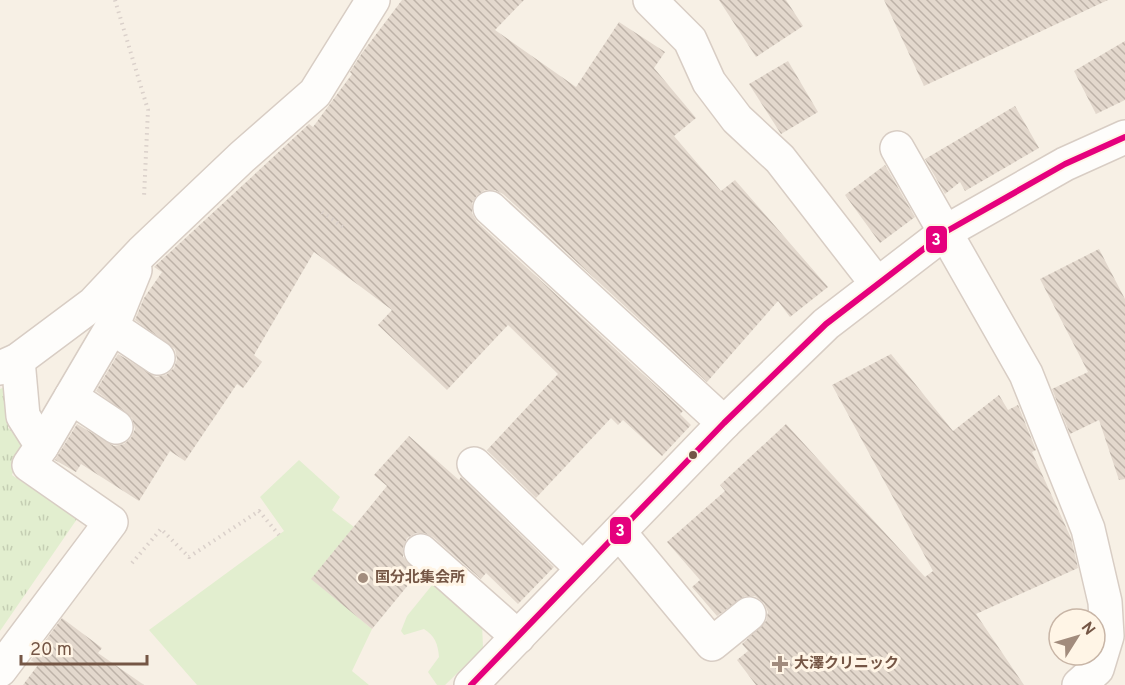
<svg xmlns="http://www.w3.org/2000/svg" width="1125" height="685" font-family="Overpass,'Noto Sans JP',sans-serif">
  <style>
    .green { fill: #e2eecf }
    .park { fill: url(#park-tufts) }
    .building { fill: url(#building-back-hatch) }
    .lines { fill: none; stroke-linecap: round; stroke-linejoin: round }
    .minor-casing { stroke: #d8cdc4; stroke-width: 36 }
    .path { stroke: #dad0ca; stroke-width: 4; stroke-dasharray: 1.5 4.5; stroke-linecap: butt }
    .minor { stroke: #fefdfb; stroke-width: 33 }
    .bus-1-casing { stroke: #fff5e6; stroke-width: 10 }
    .bus-1 { stroke: #e5007d; stroke-width: 6 }
    .bus-dot { fill: #755645; stroke: #fff5e6; stroke-width: 2 }
    .poi-dot { fill: #a28c7d; stroke: #fff5e6; stroke-width: 2 }
    .labels { text-anchor: middle; dominant-baseline: central; stroke-width: 6; stroke-linejoin: round; paint-order: stroke }
    .poi-label { font-size: 15px; font-weight: bold; fill: #755645; stroke: #fff5e6; text-anchor: start }
    .line-badge { stroke: #fff5e6; stroke-width: 2 }
    .badge-label { font-size: 16px; text-anchor: middle; font-weight: bold; fill: #fff }
  </style>
  <defs>
    <pattern id="park-tufts" width="24" height="20" patternUnits="userSpaceOnUse" patternTransform="scale(1.5)"><rect width="24" height="20" fill="#e2eecf"/><path d="M3 7l-1-3M5 7V3M7 7l1-3M15 17l-1-3M17 17v-4M19 17l1-3" fill="none" stroke="#c5ceb3"/></pattern>
    <pattern id="building-back-hatch" width="6" height="6" patternUnits="userSpaceOnUse" patternTransform="scale(1.5)"><rect width="6" height="6" fill="#e3d8cd"/><path d="M-1 5l2 2M0 0l6 6M5-1l2 2" fill="none" stroke="#bdb2a8"/></pattern>
  </defs>
  <rect width="100%" height="100%" fill="#f7f0e5"/>
  <!-- green -->
  <g class="green">
    <path d="M 299,460 L 340,497 L 332,510 L 354,527 L 312,579 L 372,629 L 352,671 L 369,685 L 197,685 L 149,630 L 284,531 L 260,497 Z"/>
    <path d="M 433,584 L 482,623 L 483,648 L 445,685 L 437,685 L 428,672 L 439,657 C 438,644 435,636 424,629 L 404,635 L 401,631 L 407,616 Z"/>
  </g>
  <!-- park -->
  <path class="park" d="M 7,386 L 8,428 L 25,442 L 12,475 L 77,519 L 0,631 L 0,389 Z"/>
  <!-- building -->
  <g class="building">
    <path d="M 402,0 L 524,0 L 495,30 L 576,87 L 619,22 L 665,52 L 654,68 L 696,118 L 674,136 L 721,191 L 735,180 L 828,287 L 790,317 L 778,301 L 707,382 L 503,194 L 495,190 L 485,190 L 477,195 L 472,203 L 472,213 L 477,222 L 683,411 L 680,414 L 691,425 L 662,456 L 623,420 L 618,425 L 611,418 L 536,498 L 487,450 L 558,374 L 508,325 L 447,390 L 378,325 L 392,310 L 314,252 L 254,355 L 262,362 L 243,388 L 237,384 L 185,461 L 170,451 L 139,501 L 81,464 L 76,472 L 55,460 L 77,424 L 114,446 L 124,444 L 131,438 L 135,429 L 132,418 L 96,391 L 118,354 L 156,377 L 166,375 L 174,368 L 177,359 L 175,349 L 135,320 L 144,298 L 162,272 L 154,267 L 309,124 L 313,127 L 352,74 L 350,72 L 362,53 Z"/>
    <path d="M 719,0 L 786,0 L 803,26 L 756,57 Z"/>
    <path d="M 884,0 L 1108,0 L 924,86 Z"/>
    <path d="M 1125,41 L 1125,100 L 1096,114 L 1074,71 Z"/>
    <path d="M 788,61 L 818,112 L 781,134 L 749,84 Z"/>
    <path d="M 1015,106 L 1039,148 L 965,191 L 960,182 L 945,194 L 925,159 Z"/>
    <path d="M 885,165 L 915,217 L 880,243 L 845,195 Z"/>
    <path d="M 1099,249 L 1125,299 L 1125,479 L 1119,480 L 1099,420 L 1070,434 L 1052,389 L 1088,372 L 1040,279 Z"/>
    <path d="M 891,354 L 953,431 L 999,395 L 1008,410 L 1018,405 L 1036,450 L 1032,452 L 1071,538 L 1078,568 L 976,614 L 1024,685 L 756,685 L 737,660 L 748,651 L 742,644 L 766,621 L 768,612 L 764,603 L 755,596 L 745,596 L 717,616 L 692,587 L 700,580 L 667,542 L 725,491 L 720,485 L 786,424 L 925,577 L 933,571 L 832,385 Z"/>
    <path d="M 409,436 L 459,480 L 461,477 L 554,567 L 518,604 L 486,573 L 481,579 L 433,537 L 424,533 L 416,533 L 407,538 L 403,548 L 403,557 L 418,573 L 372,629 L 311,579 L 387,486 L 374,475 Z"/>
    <path d="M 62,618 L 102,648 L 98,653 L 144,685 L 23,685 L 38,665 L 31,660 Z"/>
  </g>
  <g class="lines">
    <!-- minor casing -->
    <g class="minor-casing">
      <g id="minor">
        <path d="M 650,0 L 690,40 L 709,82 L 737,119 L 780,159 L 877,284"/>
        <path d="M 897,148 L 1026,374 L 1088,529 L 1105,602 L 1107,636 L 1097,669 L 1079,685"/>
        <path d="M 490,208 L 724,423"/>
        <path d="M 112,327 L 158,358"/>
        <path d="M 0,368 L 18,360 L 93,304 L 142,252 L 242,157 L 315,93 L 373,0"/>
        <path d="M 71,397 L 116,427"/>
        <path d="M 42,446 L 112,327 L 135,270"/>
        <path d="M 474,464 L 583,569"/>
        <path d="M 619,532 L 712,644 L 749,614"/>
        <path d="M 421,551 L 518,637"/>
        <path d="M 0,670 L 111,522 L 29,465 L 42,446 L 23,416 L 18,360"/>
        <path d="M 471,685 L 724,423 L 826,324 L 947,231 L 1065,164 L 1125,137"/>
      </g>
    </g>
    <!-- path -->
    <g class="path">
      <path d="M 115,0 L 148,110 L 144,197"/>
      <path d="M 322,212 L 346,229"/>
      <path d="M 132,563 L 161,529 L 189,557 L 259,511 L 279,535"/>
    </g>
    <!-- minor -->
    <use href="#minor" class="minor"/>
    <!-- bus-1 casing -->
    <g class="bus-1-casing">
      <path id="bus-1" d="M 471,685 L 724,423 L 826,324 L 947,231 L 1065,164 L 1125,137"/>
    </g>
    <!-- bus-1 -->
    <use href="#bus-1" class="bus-1"/>
  </g>
  <!-- markers -->
  <circle class="bus-dot" cx="693" cy="455" r="5"/>
  <g class="poi-dot">
    <circle cx="363" cy="578" r="6"/>
    <path d="M777 655h6v6h6v6h-6v6h-6v-6h-6v-6h6z"/>
  </g>
  <g class="labels">
    <!-- poi labels -->
    <g class="poi-label">
      <text x="375" y="578">国分北集会所</text>
      <text x="794" y="664">大澤クリニック</text>
    </g>
  </g>
  <g class="line-badge">
    <rect x="925" y="225" width="23" height="29" rx="6" fill="#e5007d"/>
    <rect x="609" y="516" width="23" height="29" rx="6" fill="#e5007d"/>
  </g>
  <g class="badge-label">
    <text x="936" y="245">3</text>
    <text x="620" y="536">3</text>
  </g>
  <!-- north arrow -->
  <g transform="translate(1077 637) rotate(53)"><circle r="28" fill="#fff5e6" stroke="#c8b5a6" stroke-width="1.5"/>
  <path d="M0-4.5L10 22L0 15L-10 22Z" fill="#a28c7d"/>
  <text y="-9" font-size="16" font-weight="bold" text-anchor="middle" fill="#755645">N</text>
  </g>
  <!-- scale -->
  <path d="M21 655v9h126v-9" fill="none" stroke="#755645" stroke-width="3"/>
  <text x="30" y="655" font-size="18" fill="#755645" stroke="#fff5e6" stroke-width="4.5" paint-order="stroke">20 m</text>
</svg>
